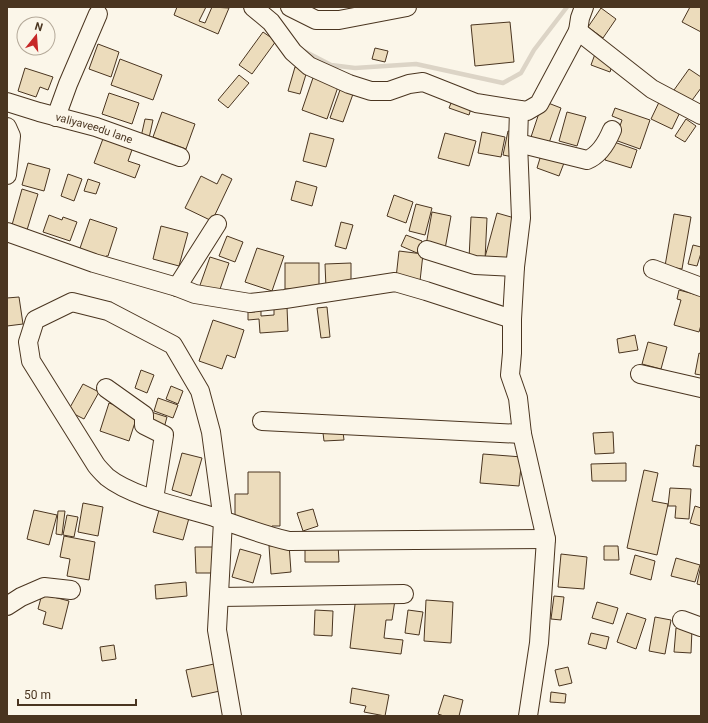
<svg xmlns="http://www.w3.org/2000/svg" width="708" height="723" font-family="Roboto,sans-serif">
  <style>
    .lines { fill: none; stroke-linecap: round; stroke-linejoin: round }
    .stream { stroke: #dcd4c6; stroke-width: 4.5 }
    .building { fill: #ecdcbc; stroke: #4a3520 }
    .minor-casing { stroke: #4a3520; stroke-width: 20 }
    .minor { stroke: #fbf6e9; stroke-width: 18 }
    .labels { text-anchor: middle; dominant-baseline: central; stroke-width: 3; stroke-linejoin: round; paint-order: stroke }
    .street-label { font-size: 11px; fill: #4a3520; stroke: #fbf6e9 }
  </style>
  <rect width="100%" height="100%" fill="#fbf6e9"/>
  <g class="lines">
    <!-- stream -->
    <path class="stream" d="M 304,51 L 331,65 L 355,68 L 416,64 L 503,83 L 521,73 L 534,50 L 567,7"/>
  </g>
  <!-- building -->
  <g class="building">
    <path d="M 177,7 L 206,7 L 199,21 L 205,23 L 212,7 L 229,8 L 218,34 L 174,15 Z"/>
    <path d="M 690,7 L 701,7 L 701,32 L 682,22 Z"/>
    <path d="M 601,8 L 616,19 L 603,38 L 588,27 Z"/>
    <path d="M 510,22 L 514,62 L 475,66 L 471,25 Z"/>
    <path d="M 263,32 L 276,41 L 252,74 L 239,65 Z"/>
    <path d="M 98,44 L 119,52 L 111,77 L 89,69 Z"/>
    <path d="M 375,48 L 388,51 L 385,62 L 372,59 Z"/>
    <path d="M 595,54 L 614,60 L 610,72 L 591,65 Z"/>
    <path d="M 120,59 L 162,75 L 153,100 L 111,85 Z"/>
    <path d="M 295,67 L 307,71 L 300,94 L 288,91 Z"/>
    <path d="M 25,68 L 53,77 L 48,90 L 40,87 L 36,97 L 18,91 Z"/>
    <path d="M 689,69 L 701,77 L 701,88 L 690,103 L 674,90 Z"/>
    <path d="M 315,72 L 340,81 L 327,119 L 302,110 Z"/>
    <path d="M 239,75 L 249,83 L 228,108 L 218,100 Z"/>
    <path d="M 340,90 L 353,94 L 343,122 L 330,118 Z"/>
    <path d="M 109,93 L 139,103 L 132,124 L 102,114 Z"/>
    <path d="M 453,98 L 472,105 L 469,115 L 449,108 Z"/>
    <path d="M 661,98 L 682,108 L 672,129 L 651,119 Z"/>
    <path d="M 543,101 L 561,108 L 549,143 L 531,137 Z"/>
    <path d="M 615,108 L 650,120 L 640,149 L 615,140 L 622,120 L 612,116 Z"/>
    <path d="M 162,112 L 195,124 L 186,149 L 153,137 Z"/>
    <path d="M 567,112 L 586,117 L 577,146 L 559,141 Z"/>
    <path d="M 145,119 L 153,120 L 149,138 L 141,137 Z"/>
    <path d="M 686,119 L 696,126 L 685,142 L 675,136 Z"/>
    <path d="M 508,131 L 518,133 L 513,157 L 503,155 Z"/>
    <path d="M 482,132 L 505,137 L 501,157 L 478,153 Z"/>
    <path d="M 310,133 L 334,139 L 326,167 L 303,161 Z"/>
    <path d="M 445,133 L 476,141 L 469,166 L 438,158 Z"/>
    <path d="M 104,136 L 133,147 L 128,161 L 140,165 L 135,178 L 94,163 Z"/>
    <path d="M 611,141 L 637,150 L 631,168 L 605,160 Z"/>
    <path d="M 541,155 L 564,163 L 559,176 L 537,168 Z"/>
    <path d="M 28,163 L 50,169 L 44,191 L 22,185 Z"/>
    <path d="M 68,174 L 82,179 L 74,201 L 61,196 Z"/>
    <path d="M 222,174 L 232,179 L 212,221 L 185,208 L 201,176 L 217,184 Z"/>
    <path d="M 88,179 L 100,183 L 96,194 L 84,191 Z"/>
    <path d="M 296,181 L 317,187 L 312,206 L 291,200 Z"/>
    <path d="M 22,189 L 38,194 L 27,230 L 12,225 Z"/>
    <path d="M 394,195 L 413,202 L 406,223 L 387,216 Z"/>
    <path d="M 416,204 L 432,208 L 425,235 L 409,231 Z"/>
    <path d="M 432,212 L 451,216 L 445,249 L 426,245 Z"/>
    <path d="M 497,213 L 518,219 L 506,262 L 485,257 Z"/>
    <path d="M 674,214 L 691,217 L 682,269 L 665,266 Z"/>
    <path d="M 49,215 L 62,220 L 63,217 L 77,222 L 70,241 L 43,232 Z"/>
    <path d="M 471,217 L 487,218 L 485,260 L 469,259 Z"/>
    <path d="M 90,219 L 117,228 L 108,256 L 106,256 L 104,263 L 78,254 Z"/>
    <path d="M 341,222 L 353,225 L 346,249 L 335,246 Z"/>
    <path d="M 161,226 L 188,233 L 179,266 L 153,259 Z"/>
    <path d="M 406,235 L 422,241 L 417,253 L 401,246 Z"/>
    <path d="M 227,236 L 243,242 L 235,262 L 219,256 Z"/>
    <path d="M 693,245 L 701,247 L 701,253 L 697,266 L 688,264 Z"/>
    <path d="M 257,248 L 284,256 L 272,291 L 245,282 Z"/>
    <path d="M 399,251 L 423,254 L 420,281 L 396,278 Z"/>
    <path d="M 210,257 L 229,263 L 218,295 L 199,288 Z"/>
    <rect x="285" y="263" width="34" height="26"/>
    <path d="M 351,263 L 351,287 L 326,288 L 325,264 Z"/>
    <path d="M 679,290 L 701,296 L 701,325 L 699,332 L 674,325 L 681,300 L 677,299 Z"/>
    <path d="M 19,297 L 23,324 L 7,326 L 7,298 Z"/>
    <path d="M 248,307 L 261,307 L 261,316 L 274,315 L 274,308 L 287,307 L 288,331 L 260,333 L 259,319 L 248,320 Z"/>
    <path d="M 327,307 L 330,337 L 321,338 L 317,308 Z"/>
    <path d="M 213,320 L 244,330 L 235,358 L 227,355 L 222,369 L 199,361 Z"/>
    <path d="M 635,335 L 638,350 L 619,353 L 617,339 Z"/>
    <path d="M 648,342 L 667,347 L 661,369 L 642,364 Z"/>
    <path d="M 699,353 L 701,354 L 701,375 L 695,374 Z"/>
    <path d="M 141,370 L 154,375 L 147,393 L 135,388 Z"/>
    <path d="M 83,384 L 99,392 L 84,419 L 68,411 Z"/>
    <path d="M 171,386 L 183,391 L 178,404 L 166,399 Z"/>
    <path d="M 158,398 L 178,405 L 173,418 L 154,411 Z"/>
    <path d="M 109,403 L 138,413 L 129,441 L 100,431 Z"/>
    <path d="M 151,412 L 167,417 L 164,428 L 148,422 Z"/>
    <path d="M 342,424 L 344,440 L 324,441 L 322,425 Z"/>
    <path d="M 613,432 L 614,453 L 595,454 L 593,433 Z"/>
    <path d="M 696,445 L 701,446 L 701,467 L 693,466 Z"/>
    <path d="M 182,453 L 202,458 L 191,496 L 172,490 Z"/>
    <path d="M 483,454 L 522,457 L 519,486 L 480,483 Z"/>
    <path d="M 626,463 L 626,481 L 592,481 L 591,464 Z"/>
    <path d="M 644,470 L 658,473 L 652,501 L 668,504 L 657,555 L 627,548 Z"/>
    <path d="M 248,472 L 280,472 L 280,526 L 272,526 L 272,527 L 235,521 L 235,494 L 248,494 Z"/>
    <path d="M 670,488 L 691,489 L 689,519 L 675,518 L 676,506 L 668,506 Z"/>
    <path d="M 83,503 L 103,507 L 98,536 L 78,532 Z"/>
    <path d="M 695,506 L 701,508 L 701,526 L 690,523 Z"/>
    <path d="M 313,509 L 318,526 L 303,531 L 297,513 Z"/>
    <path d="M 34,510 L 57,515 L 49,545 L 27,539 Z"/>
    <path d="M 159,510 L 189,518 L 183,540 L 153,532 Z"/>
    <path d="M 58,511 L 65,511 L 62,535 L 56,534 Z"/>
    <path d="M 67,515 L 78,517 L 74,537 L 63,535 Z"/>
    <path d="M 64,536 L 95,542 L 89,580 L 67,576 L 70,559 L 60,557 Z"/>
    <path d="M 289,544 L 291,572 L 271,574 L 269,546 Z"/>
    <path d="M 338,544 L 339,562 L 305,562 L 305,545 Z"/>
    <path d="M 604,546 L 618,546 L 619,560 L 604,560 Z"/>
    <path d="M 195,547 L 218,547 L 218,573 L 196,573 Z"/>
    <path d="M 240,549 L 261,555 L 253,583 L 232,577 Z"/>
    <path d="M 561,554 L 587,557 L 584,589 L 558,587 Z"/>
    <path d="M 635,555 L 655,561 L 651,580 L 630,574 Z"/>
    <path d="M 676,558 L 700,565 L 695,582 L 671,576 Z"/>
    <path d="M 701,565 L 701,585 L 697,584 Z"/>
    <path d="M 186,582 L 187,596 L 156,599 L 155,585 Z"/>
    <path d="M 42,594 L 69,601 L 62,629 L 43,624 L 46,612 L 38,609 Z"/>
    <path d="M 356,596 L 395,600 L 392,620 L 386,620 L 384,638 L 403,640 L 401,654 L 350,648 Z"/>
    <path d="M 554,596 L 564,597 L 561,620 L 551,619 Z"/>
    <path d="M 426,600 L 453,602 L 451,643 L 424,641 Z"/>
    <path d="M 597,602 L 618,608 L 613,624 L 592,618 Z"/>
    <path d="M 315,610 L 333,611 L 332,636 L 314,635 Z"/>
    <path d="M 408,610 L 423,612 L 419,635 L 405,633 Z"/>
    <path d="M 627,613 L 646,619 L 636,649 L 617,642 Z"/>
    <path d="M 655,617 L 671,620 L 665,654 L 649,651 Z"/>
    <path d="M 676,628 L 692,629 L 691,653 L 674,652 Z"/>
    <path d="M 591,633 L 609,637 L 606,649 L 588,644 Z"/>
    <path d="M 114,645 L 116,659 L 102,661 L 100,647 Z"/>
    <path d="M 214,664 L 220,691 L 192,697 L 186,670 Z"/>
    <path d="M 568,667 L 572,683 L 559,686 L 555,670 Z"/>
    <path d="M 352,688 L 389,695 L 385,716 L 364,712 L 366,706 L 350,703 Z"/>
    <path d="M 551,692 L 566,694 L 565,703 L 550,702 Z"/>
    <path d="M 444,695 L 463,700 L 459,716 L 444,716 L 438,714 Z"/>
  </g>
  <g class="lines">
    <!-- minor casing -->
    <g class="minor-casing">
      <g id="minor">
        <path d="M 253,7 L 271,22 L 293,52 L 309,66 L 349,84 L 371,91 L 389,91 L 409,84 L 423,82 L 476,103 L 527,111 L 539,104 L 578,31 L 652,89 L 701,115"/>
        <path d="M 290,7 L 316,20 L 339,20 L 407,7"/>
        <path d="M 578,31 L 580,18 L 584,7"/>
        <path id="s1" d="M 7,102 L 39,112 L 96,127 L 180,157"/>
        <path d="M 519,110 L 518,143 L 521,218 L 515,267 L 512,319 L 512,353 L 510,375 L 518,398 L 522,434 L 546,539 L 539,643 L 528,716"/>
        <path d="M 56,117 L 68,84 L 98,14"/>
        <path d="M 7,127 L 11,136 L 7,175"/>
        <path d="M 518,143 L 587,160 C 600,155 607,142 612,130"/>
        <path d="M 7,232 L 94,263 L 177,287 L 195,294 L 250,303 L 285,299 L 395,282 L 426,291 L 512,319"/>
        <path d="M 427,250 L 475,265 L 515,267"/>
        <path d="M 653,269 L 701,287"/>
        <path d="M 177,287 L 217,224"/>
        <path d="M 640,374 L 701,388"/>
        <path d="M 106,388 L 144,415 L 144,425 L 164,435 L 154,499"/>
        <path d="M 262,421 L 522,434"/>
        <path d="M 219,597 L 404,594"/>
        <path d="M 7,606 L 21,597 L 44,587 L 71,590"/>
        <path d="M 682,620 L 701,627"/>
        <path d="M 232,716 L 217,630 L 223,521 L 211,432 L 200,391 L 173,345 L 108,311 L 72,302 L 35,320 L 28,342 L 31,361 L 96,465 C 99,469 103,473 107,477 C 132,497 182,507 214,517 C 239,526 263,535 289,541 L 546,539"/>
      </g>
    </g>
    <!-- minor -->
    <use href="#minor" class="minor"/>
  </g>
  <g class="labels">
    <!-- street labels -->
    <g class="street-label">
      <text stroke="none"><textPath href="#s1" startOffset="91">valiyaveedu lane</textPath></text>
    </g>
  </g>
  <!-- border -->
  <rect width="708" height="723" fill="none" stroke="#4a3520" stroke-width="16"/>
  <!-- north arrow -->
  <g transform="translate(36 36) rotate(17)"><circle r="19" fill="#fbf6e9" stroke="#b4a999"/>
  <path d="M0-3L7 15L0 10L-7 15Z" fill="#c62828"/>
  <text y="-6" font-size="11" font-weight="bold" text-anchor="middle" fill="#4a3520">N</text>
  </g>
  <!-- scale -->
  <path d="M18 699v6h118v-6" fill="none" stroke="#4a3520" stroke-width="2"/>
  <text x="24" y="699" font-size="12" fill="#4a3520" stroke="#fbf6e9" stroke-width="3" paint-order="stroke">50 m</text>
</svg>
